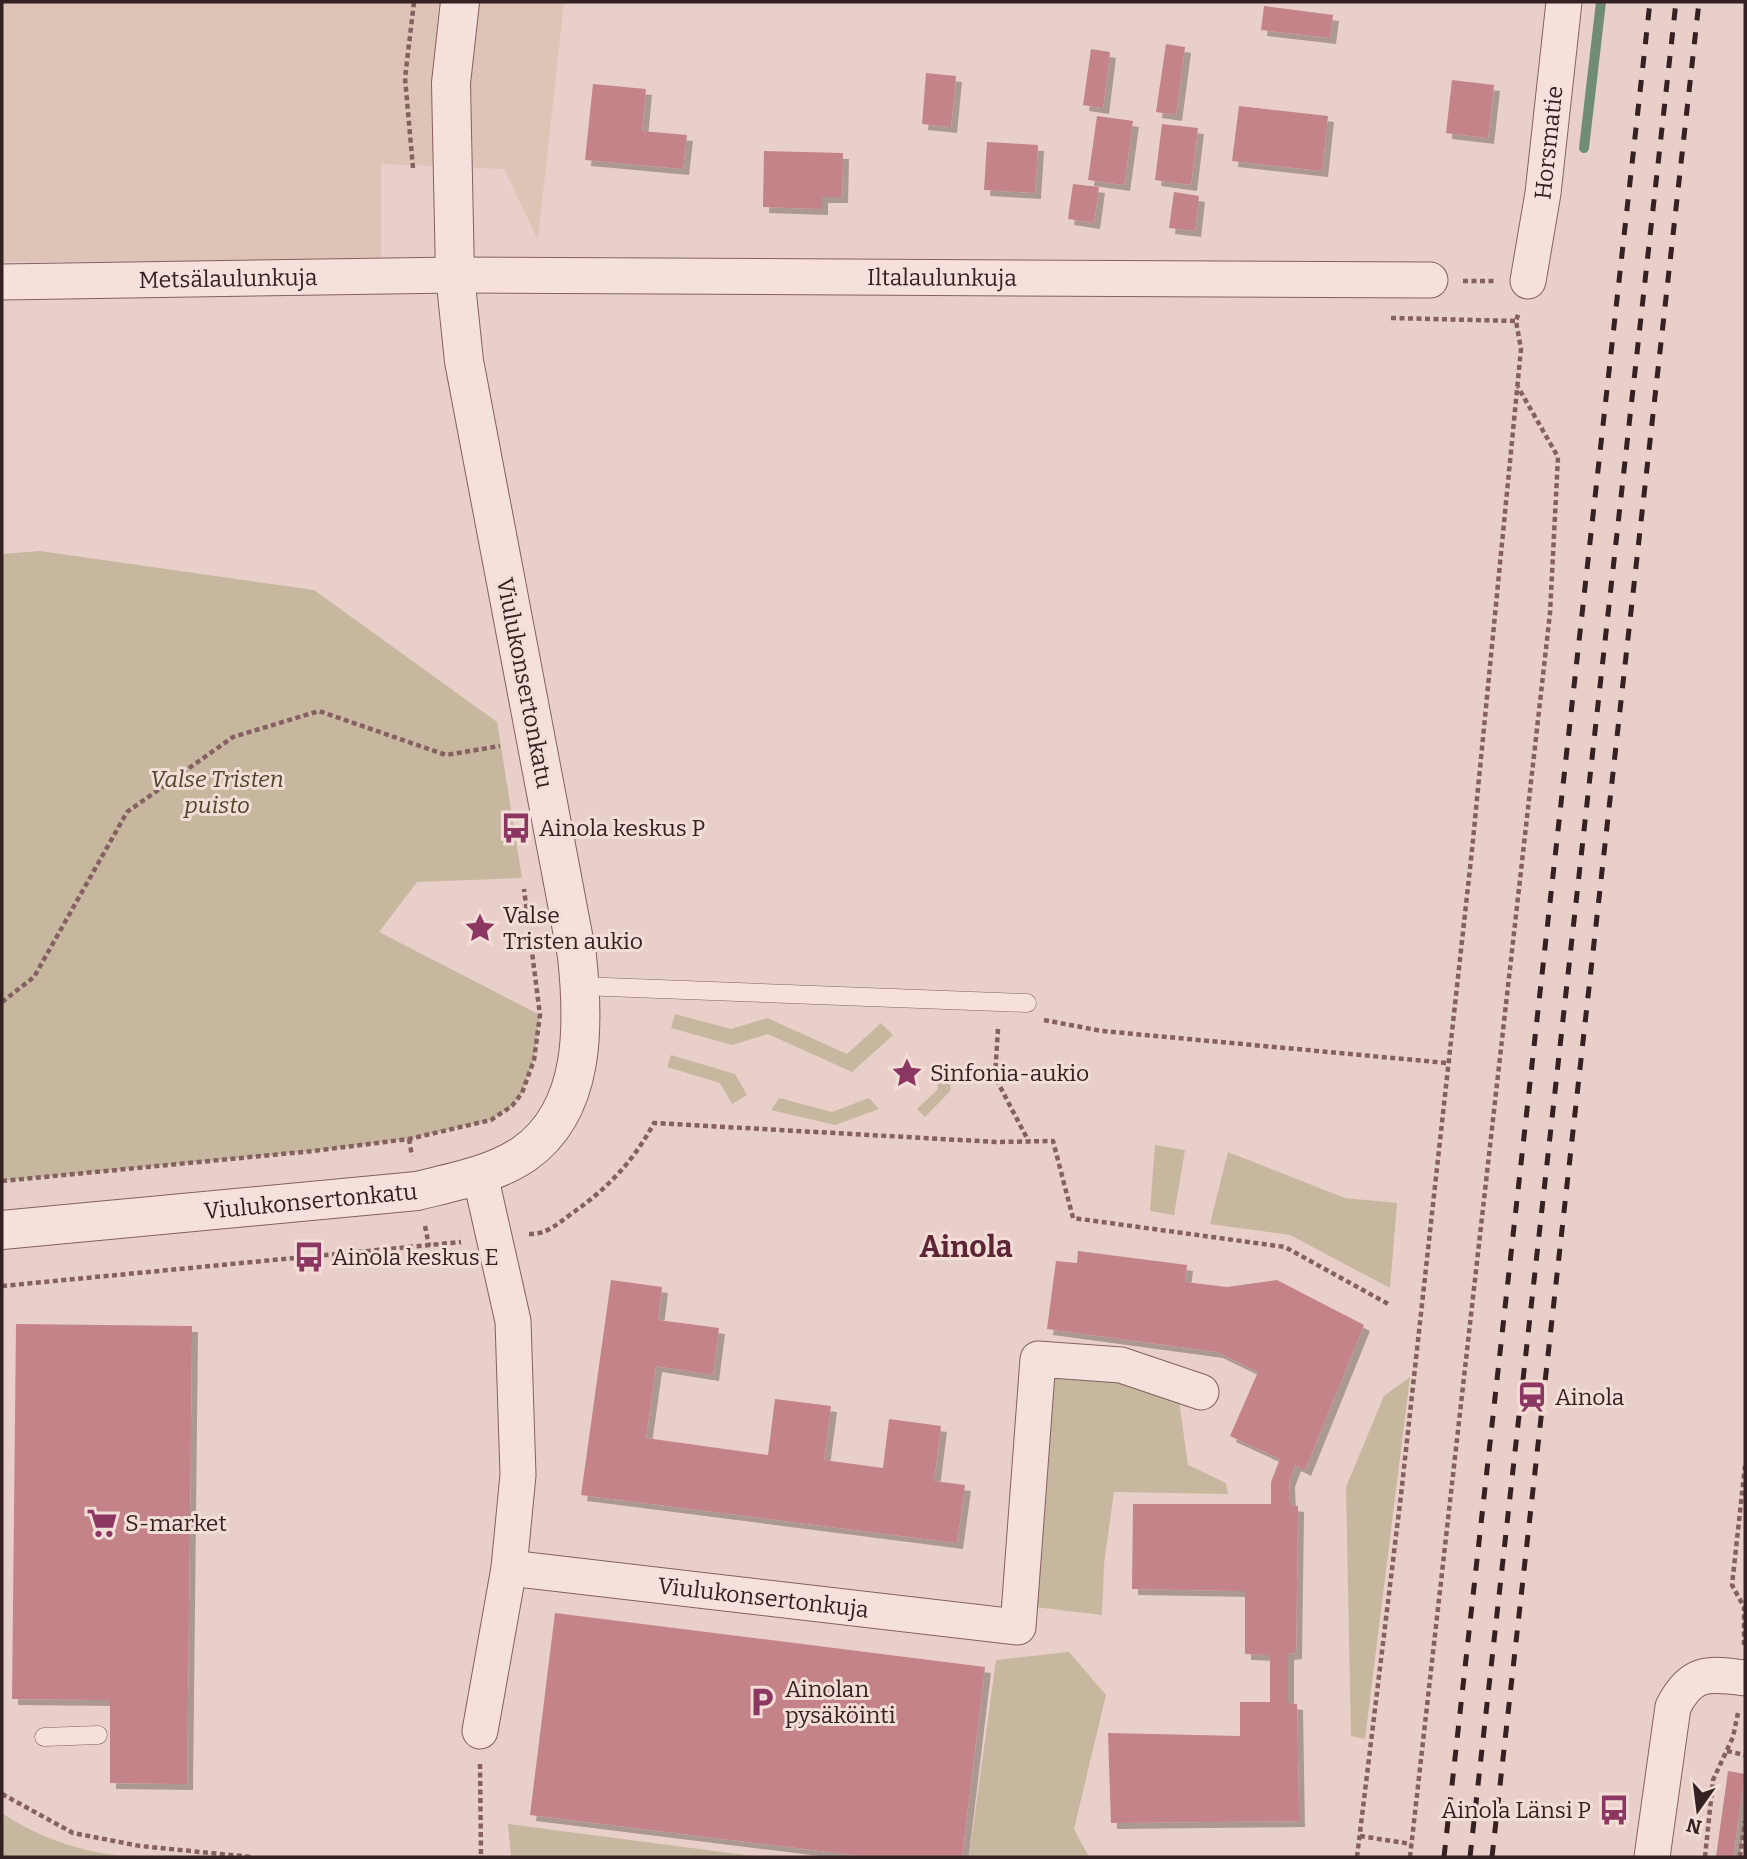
<svg xmlns="http://www.w3.org/2000/svg" width="1747" height="1859" font-family="Bitter,serif">
  <style>
    .farmland { fill: #dec4b7 }
    .green { fill: #c6b79e }
    .lines { fill: none; stroke-linecap: round; stroke-linejoin: round }
    .stream { stroke: #708c77; stroke-width: 10 }
    .building { fill: #c38389; filter: url(#shadow) }
    .service-casing { stroke: #846060; stroke-width: 19 }
    .minor-casing { stroke: #846060; stroke-width: 37 }
    .tertiary-casing { stroke: #846060; stroke-width: 40 }
    .path { stroke: #846060; stroke-width: 4.5; stroke-dasharray: 5 3.5; stroke-linecap: butt }
    .service { stroke: #f5e0db; stroke-width: 18 }
    .minor { stroke: #f5e0db; stroke-width: 35 }
    .tertiary { stroke: #f5e0db; stroke-width: 38 }
    .rail { stroke: #362122; stroke-width: 5; stroke-dasharray: 12 12; stroke-linecap: butt }
    .labels { text-anchor: middle; dominant-baseline: central; stroke-width: 6; stroke-linejoin: round; paint-order: stroke }
    .street-label { font-size: 23px; fill: #362122; stroke: #f2ddd7 }
    .park-label { font-size: 23px; font-style: italic; fill: #50462a; stroke: #f2ddd7 }
    .poi-label { font-size: 23px; fill: #362122; stroke: #f2ddd7; text-anchor: start }
    .district-label { font-size: 30px; font-weight: bold; fill: #5d2636; stroke: #f2ddd7 }
  </style>
  <defs>
    <filter id="shadow"><feDropShadow dx="6" dy="6" stdDeviation="0" flood-color="#0004"/></filter>
  </defs>
  <rect width="100%" height="100%" fill="#e9cfc9"/>
  <!-- farmland -->
  <path class="farmland" d="M 2,2 L 564,2 L 538,240 L 504,169 L 381,164 L 381,261 L 2,262 Z"/>
  <!-- green -->
  <g class="green">
    <path d="M 40,551 L 314,590 L 497,722 L 522,878 L 417,882 L 379,932 L 540,1015 L 534,1060 L 522,1093 L 512,1106 L 491,1120 L 409,1139 L 313,1151 L 2,1181 L 2,554 Z"/>
    <path d="M 675,1014 L 731,1029 L 767,1018 L 847,1054 L 881,1023 L 893,1035 L 852,1072 L 768,1034 L 732,1045 L 671,1028 Z"/>
    <path d="M 671,1055 L 735,1074 L 747,1095 L 732,1104 L 720,1083 L 667,1067 Z"/>
    <path d="M 948,1072 L 951,1090 L 925,1117 L 917,1109 L 938,1089 L 936,1074 Z"/>
    <path d="M 779,1098 L 832,1112 L 869,1098 L 879,1109 L 835,1125 L 771,1110 Z"/>
    <path d="M 1155,1145 L 1185,1150 L 1174,1215 L 1150,1211 Z"/>
    <path d="M 1228,1152 L 1345,1198 L 1397,1203 L 1390,1288 L 1290,1235 L 1210,1224 Z"/>
    <path d="M 1049,1372 L 1118,1381 L 1179,1401 L 1188,1465 L 1226,1483 L 1228,1494 L 1114,1492 L 1104,1564 L 1102,1615 L 1035,1607 Z"/>
    <path d="M 1410,1377 L 1365,1739 L 1351,1736 L 1346,1487 L 1384,1396 Z"/>
    <path d="M 1069,1652 L 1106,1695 L 1074,1829 L 1089,1857 L 969,1857 L 996,1660 Z"/>
    <path d="M 2,1813 C 40,1839 87,1854 133,1857 L 2,1857 Z"/>
    <path d="M 508,1824 L 760,1857 L 511,1857 Z"/>
  </g>
  <g class="lines">
    <!-- stream -->
    <path class="stream" d="M 1584,148 L 1601,2"/>
  </g>
  <!-- building -->
  <g class="building">
    <path d="M 1264,6 L 1333,15 L 1330,38 L 1261,30 Z"/>
    <path d="M 1166,44 L 1185,47 L 1176,115 L 1156,112 Z"/>
    <path d="M 1091,49 L 1110,52 L 1103,108 L 1083,105 Z"/>
    <path d="M 926,73 L 956,76 L 951,127 L 922,124 Z"/>
    <path d="M 1452,80 L 1494,85 L 1488,138 L 1446,133 Z"/>
    <path d="M 593,84 L 646,89 L 642,131 L 687,135 L 683,169 L 585,160 Z"/>
    <path d="M 1239,106 L 1328,116 L 1322,171 L 1232,161 Z"/>
    <path d="M 1097,116 L 1133,121 L 1124,185 L 1088,180 Z"/>
    <path d="M 1162,124 L 1198,128 L 1191,185 L 1155,180 Z"/>
    <path d="M 987,142 L 1038,145 L 1035,193 L 984,190 Z"/>
    <path d="M 764,151 L 843,153 L 842,197 L 822,197 L 822,209 L 763,207 Z"/>
    <path d="M 1073,184 L 1099,187 L 1094,223 L 1068,219 Z"/>
    <path d="M 1174,192 L 1199,196 L 1195,231 L 1169,228 Z"/>
    <path d="M 1078,1251 L 1187,1265 L 1185,1282 L 1227,1287 L 1277,1280 L 1364,1325 L 1305,1470 L 1295,1465 L 1289,1481 L 1290,1505 L 1298,1506 L 1296,1653 L 1288,1654 L 1288,1703 L 1297,1704 L 1299,1821 L 1111,1823 L 1108,1733 L 1240,1736 L 1240,1702 L 1270,1702 L 1270,1655 L 1245,1654 L 1245,1591 L 1132,1589 L 1133,1504 L 1271,1504 L 1271,1482 L 1280,1459 L 1230,1436 L 1258,1372 L 1217,1352 L 1047,1329 L 1056,1261 L 1077,1263 Z"/>
    <path d="M 611,1280 L 662,1287 L 658,1320 L 719,1328 L 713,1375 L 656,1366 L 646,1438 L 768,1455 L 775,1399 L 831,1406 L 824,1460 L 883,1468 L 889,1419 L 941,1426 L 934,1481 L 965,1485 L 957,1543 L 581,1495 Z"/>
    <path d="M 16,1324 L 192,1326 L 187,1784 L 110,1783 L 110,1700 L 12,1699 Z"/>
    <path d="M 555,1613 L 985,1667 L 962,1857 L 870,1857 L 530,1815 Z"/>
    <path d="M 1728,1771 L 1745,1774 L 1733,1857 L 1716,1857 Z"/>
  </g>
  <g class="lines">
    <!-- service casing -->
    <g class="service-casing">
      <g id="service">
        <path d="M 580,986 L 1027,1003"/>
        <path d="M 44,1737 L 98,1735"/>
      </g>
    </g>
    <!-- minor casing -->
    <g class="minor-casing">
      <g id="minor">
        <path id="s1" d="M 1528,281 L 1543,193 L 1564,2"/>
        <path id="s2" d="M 2,282 L 455,275 L 1430,280"/>
        <path id="s3" d="M 509,1568 L 1018,1627 L 1038,1359 L 1121,1365 L 1201,1392"/>
        <path d="M 480,1731 L 509,1568 L 518,1475 L 513,1321 L 480,1175"/>
        <path d="M 1652,1857 L 1673,1707 C 1691,1671 1708,1673 1745,1678"/>
      </g>
    </g>
    <!-- tertiary casing -->
    <g class="tertiary-casing">
      <g id="tertiary">
        <path id="s4" d="M 2,1230 L 417,1191 C 453,1182 493,1175 524,1154 C 587,1110 584,1023 577,956 L 464,361 L 455,275 L 451,83 L 460,2"/>
      </g>
    </g>
    <!-- path -->
    <g class="path">
      <path d="M 413,168 L 405,78 L 414,2"/>
      <path d="M 1463,281 L 1496,281"/>
      <path d="M 1391,318 L 1516,321"/>
      <path d="M 2,1002 L 34,977 L 127,812 L 233,737 L 319,711 L 446,755 L 500,746"/>
      <path d="M 1044,1020 L 1102,1031 L 1447,1063"/>
      <path d="M 998,1029 L 995,1077 L 1029,1142"/>
      <path d="M 409,1139 L 412,1156"/>
      <path d="M 2,1181 L 313,1151 L 409,1139 L 491,1120 L 512,1106 L 522,1093 L 534,1060 L 540,1015 L 524,889"/>
      <path d="M 425,1226 L 429,1246"/>
      <path d="M 529,1234 C 547,1234 556,1225 571,1214 C 607,1189 633,1162 654,1123 L 996,1142 L 1053,1141 L 1073,1218 L 1285,1247 L 1390,1305"/>
      <path d="M 2,1286 L 461,1242"/>
      <path d="M 1744,1645 L 1744,1607 L 1732,1585 L 1745,1466"/>
      <path d="M 1727,1751 L 1745,1755"/>
      <path d="M 480,1764 L 481,1857"/>
      <path d="M 2,1794 L 73,1833 L 140,1846 L 251,1857"/>
      <path d="M 1360,1836 L 1411,1844"/>
      <path d="M 1357,1857 L 1401,1495 L 1472,850 L 1521,349 L 1516,321 L 1519,312"/>
      <path d="M 1410,1857 L 1550,613 L 1558,457 L 1518,387"/>
      <path d="M 1705,1857 L 1713,1780 L 1733,1737 L 1738,1713"/>
      <path d="M 1740,1857 L 1745,1821"/>
    </g>
    <!-- service -->
    <use href="#service" class="service"/>
    <!-- minor -->
    <use href="#minor" class="minor"/>
    <!-- tertiary -->
    <use href="#tertiary" class="tertiary"/>
    <!-- rail -->
    <g class="rail">
      <path d="M 1444,1857 L 1650,2"/>
      <path d="M 1470,1857 L 1676,2"/>
      <path d="M 1492,1857 L 1699,2"/>
    </g>
  </g>
  <!-- icons -->
  <defs>
    <g id="bus-bare" transform="scale(2.415)"><path d="M-5-6H5V4H4V6H2V4H-2V6H-4V4H-5ZM-3.5-4V0h7V-4ZM-3.5 1.2v1.5H-2V1.2ZM2 1.2v1.5H3.5V1.2Z" fill="#8c3762" stroke="#f2ddd7" stroke-width="2.5" paint-order="stroke"/></g>
    <g id="sight-bare" transform="scale(2.415)"><path d="M0-6L1.8-2.2L6-1.7L2.9 1.2L3.7 5.4L0 3.3L-3.7 5.4L-2.9 1.2L-6-1.7L-1.8-2.2Z" fill="#8c3762" stroke="#f2ddd7" stroke-width="2.5" paint-order="stroke"/></g>
    <g id="station-bare" transform="scale(2.415)"><path d="M-3-6H3Q5-6 5-4V2Q5 4 3 4L4.5 6H3L1.5 4h-3L-3 6H-4.5L-3 4Q-5 4-5 2V-4Q-5-6-3-6ZM-3.5-4v3h7v-3ZM-3.5 1v1.5H-2V1ZM2 1v1.5H3.5V1Z" fill="#8c3762" stroke="#f2ddd7" stroke-width="2.5" paint-order="stroke"/></g>
    <g id="supermarket-bare" transform="scale(2.415)"><path d="M-6-5.5h2.5l.6 2H6L4.5 2H-2.5L-4.4-4H-6ZM-1.5 3.2a1.3 1.3 0 1 0 .1 0ZM3 3.2a1.3 1.3 0 1 0 .1 0Z" fill="#8c3762" stroke="#f2ddd7" stroke-width="2.5" paint-order="stroke"/></g>
    <g id="parking-bare" transform="scale(2.415)"><path d="M-3.5-5.5H1a3.5 3.5 0 0 1 0 7H-1V5.5H-3.5ZM-1-3.4V-.6H.8a1.4 1.4 0 0 0 0-2.8Z" fill="#8c3762" stroke="#f2ddd7" stroke-width="2.5" paint-order="stroke"/></g>
  </defs>
  <g fill-rule="evenodd">
    <use href="#bus-bare" x="516" y="828"/>
    <use href="#sight-bare" x="480" y="928"/>
    <use href="#sight-bare" x="907" y="1073"/>
    <use href="#bus-bare" x="309" y="1257"/>
    <use href="#station-bare" x="1532" y="1397"/>
    <use href="#supermarket-bare" x="102" y="1523"/>
    <use href="#parking-bare" x="762" y="1702"/>
    <use href="#bus-bare" x="1614" y="1810"/>
  </g>
  <g class="labels">
    <!-- street labels -->
    <g class="street-label">
      <text stroke="none"><textPath href="#s1" startOffset="140">Horsmatie</textPath></text>
      <text stroke="none"><textPath href="#s2" startOffset="940">Iltalaulunkuja</textPath></text>
      <text stroke="none"><textPath href="#s2" startOffset="226">Metsälaulunkuja</textPath></text>
      <text transform="translate(525 683) rotate(79)">Viulukonsertonkatu</text>
      <text stroke="none"><textPath href="#s4" startOffset="310">Viulukonsertonkatu</textPath></text>
      <text stroke="none"><textPath href="#s3" startOffset="256">Viulukonsertonkuja</textPath></text>
    </g>
    <!-- park labels -->
    <g class="park-label">
      <text x="217" y="779">Valse Tristen<tspan x="217" dy="26">puisto</tspan></text>
    </g>
    <!-- poi labels -->
    <g class="poi-label">
      <text x="539" y="828">Ainola keskus P</text>
      <text x="503" y="915">Valse<tspan x="503" dy="26">Tristen aukio</tspan></text>
      <text x="930" y="1073">Sinfonia-aukio</text>
      <text x="332" y="1257">Ainola keskus E</text>
      <text x="1555" y="1397">Ainola</text>
      <text x="125" y="1523">S-market</text>
      <text x="785" y="1689">Ainolan<tspan x="785" dy="26">pysäköinti</tspan></text>
      <text x="1591" y="1810" text-anchor="end">Ainola Länsi P</text>
    </g>
    <!-- district labels -->
    <g class="district-label">
      <text x="966" y="1247">Ainola</text>
    </g>
  </g>
  <!-- border -->
  <rect width="1747" height="1859" fill="none" stroke="#362122" stroke-width="7"/>
  <!-- north arrow -->
  <g transform="translate(1698 1810) rotate(194)" stroke="#f2ddd7" stroke-width="5" paint-order="stroke">
  <path d="M0-5L12 26L0 18L-12 26Z" fill="#362122"/>
  <text y="-10" font-size="19" font-weight="bold" text-anchor="middle" fill="#362122">N</text>
  </g>
</svg>
